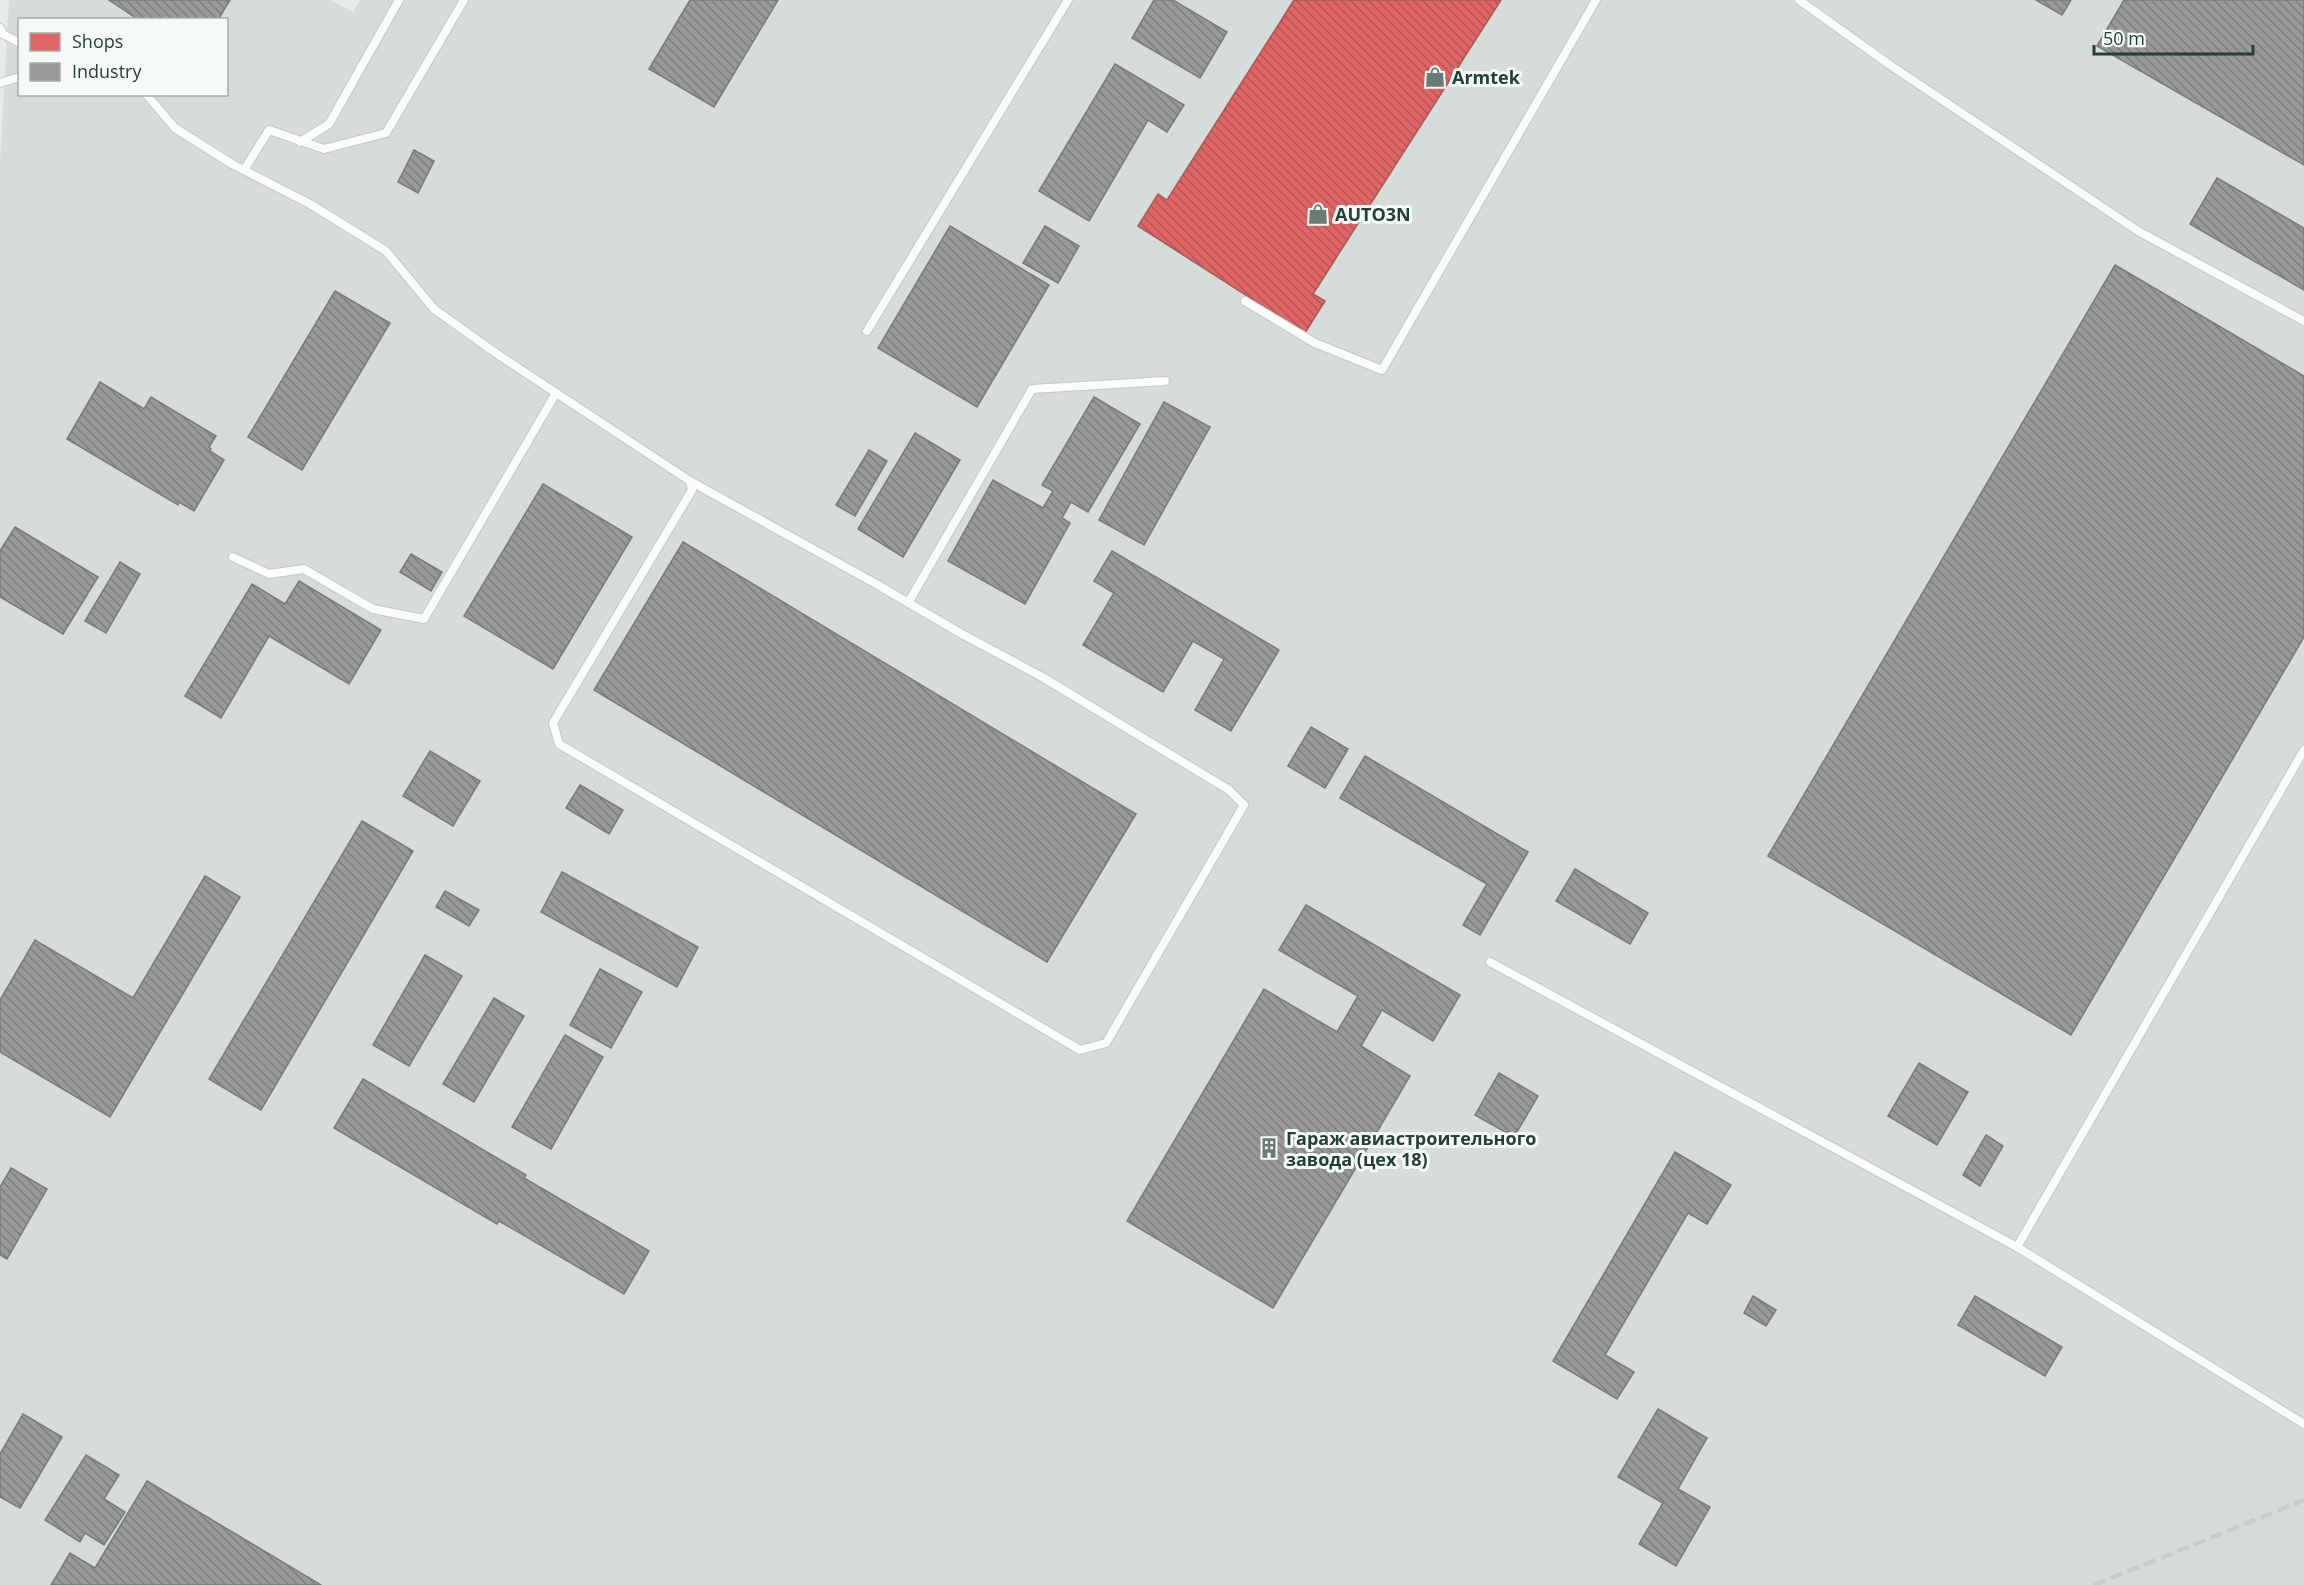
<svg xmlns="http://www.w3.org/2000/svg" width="2304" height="1585" font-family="'Open Sans',sans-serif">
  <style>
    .built { fill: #d5dcd9; fill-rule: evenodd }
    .shops { fill: url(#shops-back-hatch); stroke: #a85a58; stroke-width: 1.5 }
    .industry { fill: url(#industry-back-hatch); stroke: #767e7c; stroke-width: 1.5 }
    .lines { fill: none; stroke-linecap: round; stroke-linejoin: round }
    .lane-casing { stroke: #c4c8c6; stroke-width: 10 }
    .lane { stroke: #fbfcfc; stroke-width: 8 }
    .rail { stroke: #c8ccca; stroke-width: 4.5; stroke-dasharray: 12 6; stroke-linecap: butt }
    .labels { text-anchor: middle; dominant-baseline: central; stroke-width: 6; stroke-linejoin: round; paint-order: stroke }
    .poi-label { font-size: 18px; font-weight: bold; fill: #243f37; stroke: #f5faf7; text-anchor: start }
  </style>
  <defs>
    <pattern id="shops-back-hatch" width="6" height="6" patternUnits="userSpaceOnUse" patternTransform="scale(1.5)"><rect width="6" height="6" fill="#e06666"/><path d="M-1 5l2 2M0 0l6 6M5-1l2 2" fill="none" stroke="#b55555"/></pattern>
    <pattern id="industry-back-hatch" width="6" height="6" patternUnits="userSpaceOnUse" patternTransform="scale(1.5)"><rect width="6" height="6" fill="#999"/><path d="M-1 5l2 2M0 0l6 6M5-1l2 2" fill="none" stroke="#7d7e7e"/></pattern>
  </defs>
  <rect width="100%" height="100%" fill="#e7ebe9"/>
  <!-- built -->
  <path class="built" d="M 9,0 L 331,0 L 353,12 L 360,0 L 2304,0 L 2304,1585 L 0,1585 L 0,163 ZM 20,20 L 226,20 L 226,94 L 20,94 Z"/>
  <!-- shops -->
  <path class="shops" d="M 1294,0 L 1501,0 L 1313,294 L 1325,301 L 1305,333 L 1138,226 L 1158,194 L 1167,200 Z"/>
  <!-- industry -->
  <g class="industry">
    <path d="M 109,0 L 230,0 L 218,20 L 139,20 Z"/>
    <path d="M 690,0 L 778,0 L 714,107 L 649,69 Z"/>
    <path d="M 1154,0 L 1173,0 L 1227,32 L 1200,78 L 1132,38 Z"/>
    <path d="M 2036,0 L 2071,0 L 2062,15 Z"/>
    <path d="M 2124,0 L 2304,0 L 2304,165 L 2097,46 Z"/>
    <path d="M 1115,64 L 1184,105 L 1167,132 L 1148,120 L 1089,221 L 1039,191 Z"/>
    <path d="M 414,150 L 434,161 L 418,193 L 398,182 Z"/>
    <path d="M 2217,178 L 2304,228 L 2304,290 L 2190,224 Z"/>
    <path d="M 950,226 L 1049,285 L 977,407 L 878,348 Z"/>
    <path d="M 1045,226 L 1079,246 L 1058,283 L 1023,263 Z"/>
    <path d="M 2115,265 L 2304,376 L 2304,637 L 2071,1035 L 1768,856 Z"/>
    <path d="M 335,291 L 390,323 L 302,470 L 248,437 Z"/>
    <path d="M 100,382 L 144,409 L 151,397 L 216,436 L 209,447 L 211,449 L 210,451 L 224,460 L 194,511 L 179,502 L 178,505 L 67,439 Z"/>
    <path d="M 1094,397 L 1140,424 L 1088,512 L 1071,502 L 1062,518 L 1070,523 L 1025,604 L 948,561 L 993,480 L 1043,508 L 1053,491 L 1042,485 Z"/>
    <path d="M 1164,402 L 1210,427 L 1144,545 L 1099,520 Z"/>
    <path d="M 915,433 L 960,460 L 903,557 L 858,529 Z"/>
    <path d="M 869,450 L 887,461 L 855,516 L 836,505 Z"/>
    <path d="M 543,484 L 632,537 L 553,669 L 464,616 Z"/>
    <path d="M 15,527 L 98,577 L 63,634 L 0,597 L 0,551 Z"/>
    <path d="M 683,542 L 1136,814 L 1047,962 L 594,690 Z"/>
    <path d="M 1112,551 L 1279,650 L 1231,731 L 1195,710 L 1224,659 L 1193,641 L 1163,692 L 1083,645 L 1114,593 L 1094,581 Z"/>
    <path d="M 411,554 L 442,572 L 431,591 L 400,572 Z"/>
    <path d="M 120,562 L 140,574 L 106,633 L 85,621 Z"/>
    <path d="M 299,581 L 381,630 L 349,684 L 269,636 L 221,718 L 185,696 L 252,584 L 285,604 Z"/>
    <path d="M 1311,727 L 1348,749 L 1325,788 L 1288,766 Z"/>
    <path d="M 430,751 L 480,781 L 453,826 L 403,796 Z"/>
    <path d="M 1365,756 L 1528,852 L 1480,935 L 1463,925 L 1487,884 L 1340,798 Z"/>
    <path d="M 580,785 L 623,810 L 609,834 L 566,808 Z"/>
    <path d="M 362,821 L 413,851 L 261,1110 L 209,1079 Z"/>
    <path d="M 1575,869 L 1648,913 L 1630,944 L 1556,901 Z"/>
    <path d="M 562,872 L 698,947 L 677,987 L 541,912 Z"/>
    <path d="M 205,876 L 240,897 L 110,1117 L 0,1052 L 0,1000 L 35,940 L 133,998 Z"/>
    <path d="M 445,891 L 479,910 L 469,926 L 436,907 Z"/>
    <path d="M 1306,905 L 1460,995 L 1433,1041 L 1382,1010 L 1361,1046 L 1410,1076 L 1273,1308 L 1127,1221 L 1264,989 L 1337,1032 L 1358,996 L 1279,950 Z"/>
    <path d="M 425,955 L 462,976 L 409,1066 L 373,1045 Z"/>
    <path d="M 600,969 L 642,992 L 611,1048 L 570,1025 Z"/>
    <path d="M 494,998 L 524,1016 L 474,1102 L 443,1084 Z"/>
    <path d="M 565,1035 L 603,1057 L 551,1149 L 512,1127 Z"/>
    <path d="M 1919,1063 L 1968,1092 L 1937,1145 L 1888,1116 Z"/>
    <path d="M 1499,1073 L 1538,1096 L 1514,1137 L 1475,1115 Z"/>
    <path d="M 363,1079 L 526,1175 L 524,1178 L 649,1251 L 624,1294 L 499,1221 L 497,1224 L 334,1128 Z"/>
    <path d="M 1986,1135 L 2003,1146 L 1980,1186 L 1963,1175 Z"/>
    <path d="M 1675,1152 L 1731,1185 L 1707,1224 L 1688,1213 L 1605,1355 L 1634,1372 L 1617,1399 L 1553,1361 Z"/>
    <path d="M 11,1168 L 47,1189 L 7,1259 L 0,1255 L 0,1187 Z"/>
    <path d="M 1753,1296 L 1776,1310 L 1766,1326 L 1744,1313 Z"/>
    <path d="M 1975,1296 L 2062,1347 L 2045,1376 L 1958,1325 Z"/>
    <path d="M 1658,1409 L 1707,1438 L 1678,1489 L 1710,1507 L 1676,1566 L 1639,1544 L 1663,1503 L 1618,1477 Z"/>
    <path d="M 23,1414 L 62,1437 L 20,1508 L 0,1497 L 0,1454 Z"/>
    <path d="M 86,1455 L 119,1475 L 104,1499 L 125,1512 L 104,1545 L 85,1533 L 80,1542 L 45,1520 Z"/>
    <path d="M 147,1481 L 321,1585 L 51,1585 L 70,1553 L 95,1568 Z"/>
  </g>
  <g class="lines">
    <!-- lane casing -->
    <g class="lane-casing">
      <g id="lane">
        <path d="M 1799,0 L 1890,65 L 2138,231 L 2304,321"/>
        <path d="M 0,28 L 3,34 L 20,43"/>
        <path d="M 0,83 L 20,77"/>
        <path d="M 146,94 L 175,128 L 232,164 L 310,204 L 386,251 L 434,309 L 500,356 L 690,481 L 878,585 L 960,633 L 1044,678 L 1229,790 L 1244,805 L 1106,1043 L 1080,1050 L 559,744 L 553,723 L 692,490 L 690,481"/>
        <path d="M 300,142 L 329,124 L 399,0"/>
        <path d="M 244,170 L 269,130 L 324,149 L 386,133 L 464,0"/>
        <path d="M 1245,301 L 1315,343 L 1382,370 L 1596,0"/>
        <path d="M 867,331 L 1068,0"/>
        <path d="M 233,557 L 269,574 L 304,569 L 373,609 L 424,619 L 556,393"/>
        <path d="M 908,603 L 1032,389 L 1165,381"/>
        <path d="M 2304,750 L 2017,1247 L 2304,1424"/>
        <path d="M 1490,962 L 2017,1247"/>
      </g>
    </g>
    <!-- lane -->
    <use href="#lane" class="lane"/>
    <!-- rail -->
    <path class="rail" d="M 2094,1585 L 2304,1500"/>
  </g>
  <!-- icons -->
  <defs>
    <g id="shop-bare" transform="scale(1.62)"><path d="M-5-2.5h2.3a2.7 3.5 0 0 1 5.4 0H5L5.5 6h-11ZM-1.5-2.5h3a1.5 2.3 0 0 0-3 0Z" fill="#687b75" stroke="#f5faf7" stroke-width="2.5" paint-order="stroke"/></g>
    <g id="building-bare" transform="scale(1.62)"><path d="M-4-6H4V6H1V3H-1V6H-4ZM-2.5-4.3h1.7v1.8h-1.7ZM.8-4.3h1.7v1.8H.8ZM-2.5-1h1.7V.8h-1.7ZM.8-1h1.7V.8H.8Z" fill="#687b75" stroke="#f5faf7" stroke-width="2.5" paint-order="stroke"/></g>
  </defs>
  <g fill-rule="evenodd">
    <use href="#shop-bare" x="1435" y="77"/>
    <use href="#shop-bare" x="1318" y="214"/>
    <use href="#building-bare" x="1269" y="1148"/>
  </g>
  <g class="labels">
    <!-- poi labels -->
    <g class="poi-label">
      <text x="1452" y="77">Armtek</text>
      <text x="1335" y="214">AUTO3N</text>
      <text x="1286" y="1138">Гараж авиастроительного<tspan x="1286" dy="21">завода (цех 18)</tspan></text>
    </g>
  </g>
  <!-- legend -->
  <rect x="18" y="18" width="210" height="78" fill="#f5faf7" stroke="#a1afaa" stroke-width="1.5"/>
  <rect x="30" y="33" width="30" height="18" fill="#e06666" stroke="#a1afaa" stroke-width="1.5"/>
  <text x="72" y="48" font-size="18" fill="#243f37">Shops</text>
  <rect x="30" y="63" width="30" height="18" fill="#999999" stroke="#a1afaa" stroke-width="1.5"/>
  <text x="72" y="78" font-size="18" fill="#243f37">Industry</text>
  <!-- scale -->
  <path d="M2094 45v9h159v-9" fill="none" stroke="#243f37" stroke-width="3"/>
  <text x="2103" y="45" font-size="18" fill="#243f37" stroke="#f5faf7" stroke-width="4.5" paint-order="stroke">50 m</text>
</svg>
